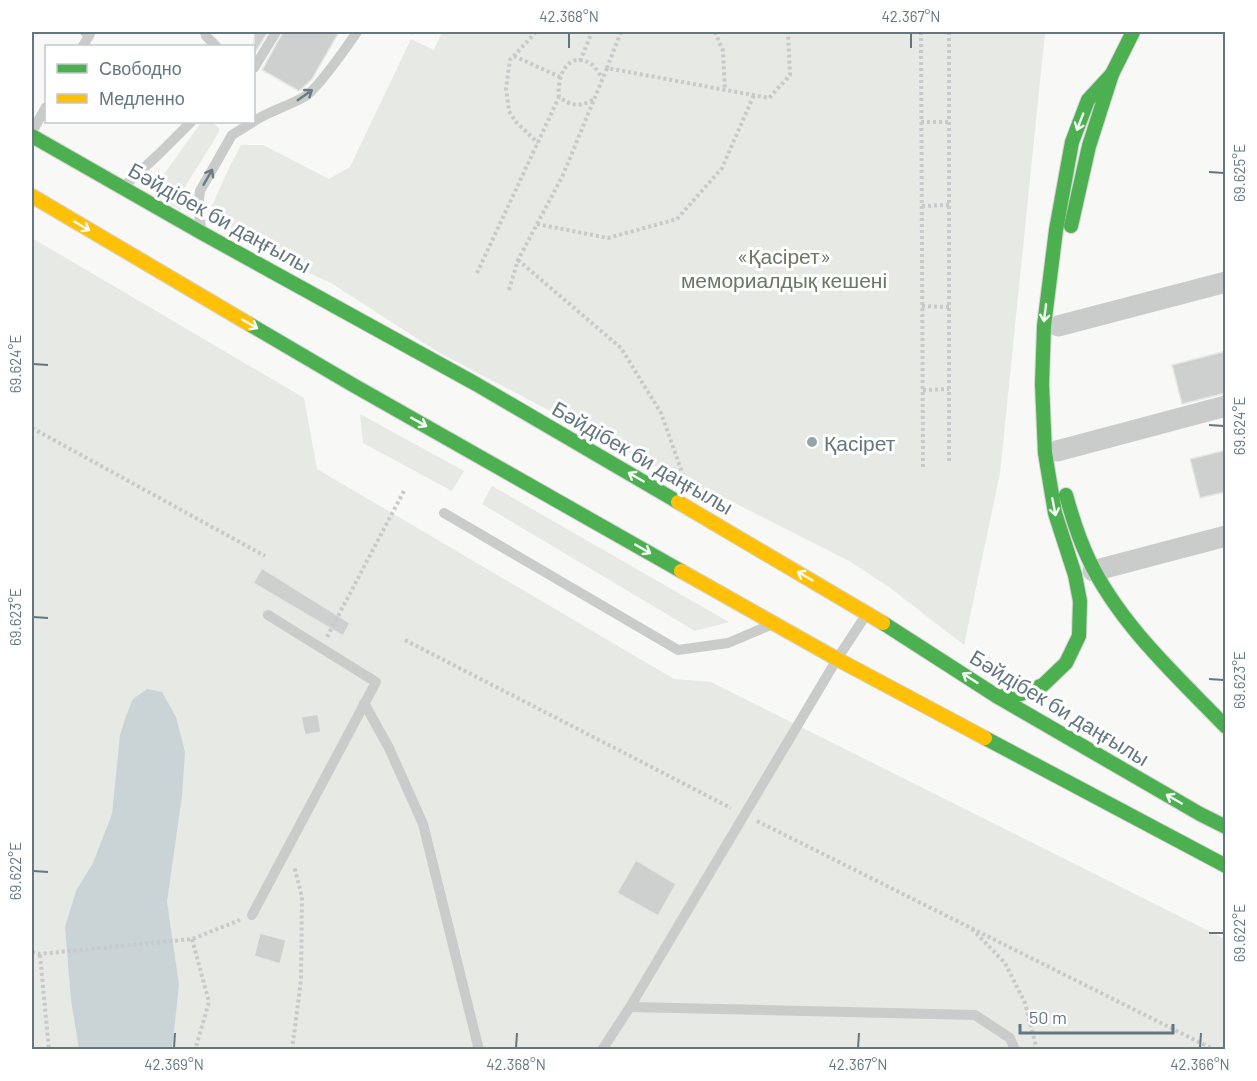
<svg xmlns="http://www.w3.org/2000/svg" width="1257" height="1081" font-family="Barlow,sans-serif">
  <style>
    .green { fill: #e7e9e4 }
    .water { fill: #cad4d6 }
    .building { fill: #ced0d0; stroke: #e7e7e6; stroke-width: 1.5 }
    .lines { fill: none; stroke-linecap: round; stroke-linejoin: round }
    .fast-casing { stroke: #d4d5d5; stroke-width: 16 }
    .slow-casing { stroke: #d4d5d5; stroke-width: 16 }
    .path { stroke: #c8c9ca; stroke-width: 4; stroke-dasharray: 3 3; stroke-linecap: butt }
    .lane { stroke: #cacccc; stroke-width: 10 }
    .street { stroke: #cacccc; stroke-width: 21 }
    .fast { stroke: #4caf50; stroke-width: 14 }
    .slow { stroke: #ffc107; stroke-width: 14 }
    .oneway { stroke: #697b85 }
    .oneway2 { stroke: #f6fbf6 }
    .ticks { fill: none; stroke: #647781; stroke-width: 2 }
    .poi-dot { fill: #98a4aa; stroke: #fff; stroke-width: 2 }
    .labels { text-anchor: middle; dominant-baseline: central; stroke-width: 6; stroke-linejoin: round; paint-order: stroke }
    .street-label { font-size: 21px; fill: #647781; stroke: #fff }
    .park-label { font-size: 21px; fill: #697963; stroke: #fff }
    .poi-label { font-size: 21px; fill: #647781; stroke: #fff; text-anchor: start }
    .neatline { fill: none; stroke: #647781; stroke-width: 2 }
    .ticks-label { font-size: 15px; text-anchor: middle; fill: #647781 }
  </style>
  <rect width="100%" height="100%" fill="#f8f8f7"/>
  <!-- green -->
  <g class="green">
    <path d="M 442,32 L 1045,32 L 1000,473 L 964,645 L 889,587 L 851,562 L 719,495 L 685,482 L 438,352 L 331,283 L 248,245 L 210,210 L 229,168 L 241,145 L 263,145 L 329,179 L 350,167 L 411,39 L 434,50 Z"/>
    <path d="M 206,122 L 211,122 L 219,128 L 219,132 L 180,195 L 181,211 L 152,191 L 200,124 Z"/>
    <path d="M 32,238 L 304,398 L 317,469 L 674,679 L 711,682 L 1225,939 L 1225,1049 L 32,1050 Z"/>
    <path d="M 360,414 L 464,471 L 452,491 L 363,443 Z"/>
    <path d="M 492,486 L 729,622 L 695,631 L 482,504 Z"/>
  </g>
  <!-- water -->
  <path class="water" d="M 147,689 L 162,692 L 176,717 L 185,752 L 182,796 L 167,902 L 179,985 L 172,1049 L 79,1049 L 71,1000 L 65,927 L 76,891 L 93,863 L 112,814 L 120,735 L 126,716 L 133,699 Z"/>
  <!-- building -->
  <g class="building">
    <path d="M 254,32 L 268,32 L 254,54 Z"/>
    <path d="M 283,32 L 339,32 L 312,79 L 299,91 L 262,70 Z"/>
    <path d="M 1226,351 L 1226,393 L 1182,404 L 1172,365 Z"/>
    <path d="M 1226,450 L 1226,492 L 1200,498 L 1190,459 Z"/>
    <path d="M 262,568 L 350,623 L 343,636 L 253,583 Z"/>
    <path d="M 318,714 L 321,732 L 305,735 L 301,717 Z"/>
    <path d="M 636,860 L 676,884 L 658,916 L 617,893 Z"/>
    <path d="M 260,933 L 286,940 L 280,964 L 254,956 Z"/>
  </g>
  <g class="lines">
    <!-- fast casing -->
    <g class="fast-casing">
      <g id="fast">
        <path d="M 32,136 L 202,233 L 476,384 L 678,502"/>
        <path d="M 1071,226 L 1089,146 L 1112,74 L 1133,32"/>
        <path d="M 249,324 L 353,385 L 681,571"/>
        <path d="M 1066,495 C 1072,517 1079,539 1089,560 C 1120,625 1177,676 1226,727"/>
        <path d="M 883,623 L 998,697 L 1200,814 L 1226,827"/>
        <path d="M 998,697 L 1021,694 L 1043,685 L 1066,663 L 1079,636 L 1080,601 L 1075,575 L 1055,513 L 1045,453 L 1042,384 L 1044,326 L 1056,230 L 1072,142 L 1088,100 L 1112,74"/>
        <path d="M 985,738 L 1226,866"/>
      </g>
    </g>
    <!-- slow casing -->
    <g class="slow-casing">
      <g id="slow">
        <path d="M 32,196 L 249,324"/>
        <path d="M 678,502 L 883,623"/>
        <path d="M 681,571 L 837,659 L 985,738"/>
      </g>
    </g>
    <!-- path -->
    <g class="path">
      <path d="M 536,32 L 510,60 L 506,88 L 509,111 L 516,122 L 538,143"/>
      <path d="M 621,32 L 607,68 L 769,98 L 790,75 L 788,32"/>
      <path d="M 715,32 L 723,51 L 725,90"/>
      <path d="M 921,32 L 923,468"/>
      <path d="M 949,32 L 949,464"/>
      <path d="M 514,56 L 560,77"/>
      <path d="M 580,61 L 592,32"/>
      <path d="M 593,100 C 579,107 571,106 559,97 C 557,79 565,51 590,63 C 595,66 599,73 602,78"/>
      <path d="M 921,122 L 949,122"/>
      <path d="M 922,206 L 949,205"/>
      <path d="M 537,224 L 608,238 L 677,219 L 722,168 L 754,95"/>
      <path d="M 518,260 L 621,348 L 661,413 L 683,475"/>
      <path d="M 477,273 L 559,97"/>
      <path d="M 509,290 L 518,260 L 563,175 L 607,68"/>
      <path d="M 922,306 L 949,307"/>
      <path d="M 923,390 L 949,389"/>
      <path d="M 32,428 L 265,556"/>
      <path d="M 327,637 L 405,489"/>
      <path d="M 405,640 L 731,808"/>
      <path d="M 757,821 L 1215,1050"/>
      <path d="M 972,929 L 1005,963 L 1025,1003 L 1037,1050"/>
      <path d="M 192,939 L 209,1002 L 195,1050"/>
      <path d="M 32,952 L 40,954 L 192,939 L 240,920"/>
      <path d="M 40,955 L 49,1050"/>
      <path d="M 292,1050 L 301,980 L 302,897 L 294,866"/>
    </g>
    <!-- lane -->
    <g class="lane">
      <path d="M 205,32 L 206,36 L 216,46"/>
      <path d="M 83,46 L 90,34 L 85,32"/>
      <path d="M 254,68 L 276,32"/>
      <path d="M 254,121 C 270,111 288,106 304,97 C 316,91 348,45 357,32"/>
      <path d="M 32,132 L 46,107"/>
      <path d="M 124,186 L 159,154 L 191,122"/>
      <path d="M 201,227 L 198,207 L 200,191 L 232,135 L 253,122"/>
      <path d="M 444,513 L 678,650 L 728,643 L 768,626"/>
      <path d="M 364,703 L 389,748 L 423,824 L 479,1050"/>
      <path d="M 252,915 L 376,682 L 268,615"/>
      <path d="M 630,1007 L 975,1015 L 1010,1038 L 1015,1050"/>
      <path d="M 602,1050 L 630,1007 L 837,659 L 866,615"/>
    </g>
    <!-- street -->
    <g class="street">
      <path d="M 1058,326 L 1226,282"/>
      <path d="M 1057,451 L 1226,406"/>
      <path d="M 1093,571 L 1226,536"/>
    </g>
    <!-- fast -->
    <use href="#fast" class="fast"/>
    <!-- slow -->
    <use href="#slow" class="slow"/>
  </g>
  <!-- one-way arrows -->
  <defs><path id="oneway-shaft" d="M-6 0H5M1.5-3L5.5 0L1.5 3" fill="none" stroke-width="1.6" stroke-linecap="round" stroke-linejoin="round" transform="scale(1.5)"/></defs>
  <g class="oneway">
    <use href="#oneway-shaft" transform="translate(305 95) rotate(-35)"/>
    <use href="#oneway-shaft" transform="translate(208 177) rotate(-60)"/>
  </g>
  <g class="oneway2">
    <use href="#oneway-shaft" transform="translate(1080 122) rotate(111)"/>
    <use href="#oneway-shaft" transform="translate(82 226) rotate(30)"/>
    <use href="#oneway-shaft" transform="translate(1045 313) rotate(97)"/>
    <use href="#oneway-shaft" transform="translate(250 324) rotate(30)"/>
    <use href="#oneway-shaft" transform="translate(419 422) rotate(29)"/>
    <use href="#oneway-shaft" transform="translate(636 477) rotate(-150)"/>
    <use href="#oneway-shaft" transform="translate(1054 507) rotate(79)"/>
    <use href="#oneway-shaft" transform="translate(643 549) rotate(30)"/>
    <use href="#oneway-shaft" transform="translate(805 576) rotate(-150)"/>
    <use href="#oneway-shaft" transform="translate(970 678) rotate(-147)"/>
    <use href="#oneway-shaft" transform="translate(1174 799) rotate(-150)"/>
  </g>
  <!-- ticks -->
  <path class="ticks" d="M 569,48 L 569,33M 911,48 L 911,33M 1209,172 L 1224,173M 33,364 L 48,365M 1209,425 L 1224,426M 33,617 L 48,618M 1209,679 L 1224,680M 33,871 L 48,872M 1209,933 L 1224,933M 174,1048 L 175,1033M 516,1048 L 517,1033M 858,1048 L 859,1033M 1200,1048 L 1201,1033"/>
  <!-- markers -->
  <circle class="poi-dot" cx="812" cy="442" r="6"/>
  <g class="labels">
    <!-- street labels -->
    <g class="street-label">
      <text transform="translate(220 217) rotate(29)">Бәйдібек би даңғылы</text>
      <text transform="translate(643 457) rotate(30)">Бәйдібек би даңғылы</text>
      <text transform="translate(1060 707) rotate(31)">Бәйдібек би даңғылы</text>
    </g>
    <!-- park labels -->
    <g class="park-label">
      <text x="784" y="255">«Қасірет»<tspan x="784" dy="24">мемориалдық кешені</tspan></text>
    </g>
    <!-- poi labels -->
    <g class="poi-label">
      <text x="824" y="442">Қасірет</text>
    </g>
  </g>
  <!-- border -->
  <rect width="1257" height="1081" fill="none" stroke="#ffffff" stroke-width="66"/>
  <!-- legend -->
  <rect x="45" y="45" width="210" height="78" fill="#ffffff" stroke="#c1c9cd" stroke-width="1.5"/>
  <rect x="57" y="64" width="30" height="9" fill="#4caf50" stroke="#c1c9cd" stroke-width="1.5"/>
  <text x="99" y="75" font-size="18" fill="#647781">Свободно</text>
  <rect x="57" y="94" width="30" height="9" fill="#ffc107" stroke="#c1c9cd" stroke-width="1.5"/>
  <text x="99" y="105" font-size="18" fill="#647781">Медленно</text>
  <!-- scale -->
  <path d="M1020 1024v9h153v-9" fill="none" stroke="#647781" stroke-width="3"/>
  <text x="1029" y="1024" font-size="18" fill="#647781" stroke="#ffffff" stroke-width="4.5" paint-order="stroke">50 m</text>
  <rect x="33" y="33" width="1191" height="1015" class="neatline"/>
  <g class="ticks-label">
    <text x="569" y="22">42.368°N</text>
    <text x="911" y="22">42.367°N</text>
    <text transform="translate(1240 173) rotate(-90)" y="5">69.625°E</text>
    <text transform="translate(16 364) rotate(-90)" y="5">69.624°E</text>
    <text transform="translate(1240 426) rotate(-90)" y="5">69.624°E</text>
    <text transform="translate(16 617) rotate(-90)" y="5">69.623°E</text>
    <text transform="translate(1240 680) rotate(-90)" y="5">69.623°E</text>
    <text transform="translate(16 871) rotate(-90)" y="5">69.622°E</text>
    <text transform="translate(1240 933) rotate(-90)" y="5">69.622°E</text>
    <text x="174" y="1070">42.369°N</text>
    <text x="516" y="1070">42.368°N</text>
    <text x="858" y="1070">42.367°N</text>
    <text x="1200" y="1070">42.366°N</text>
  </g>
</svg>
